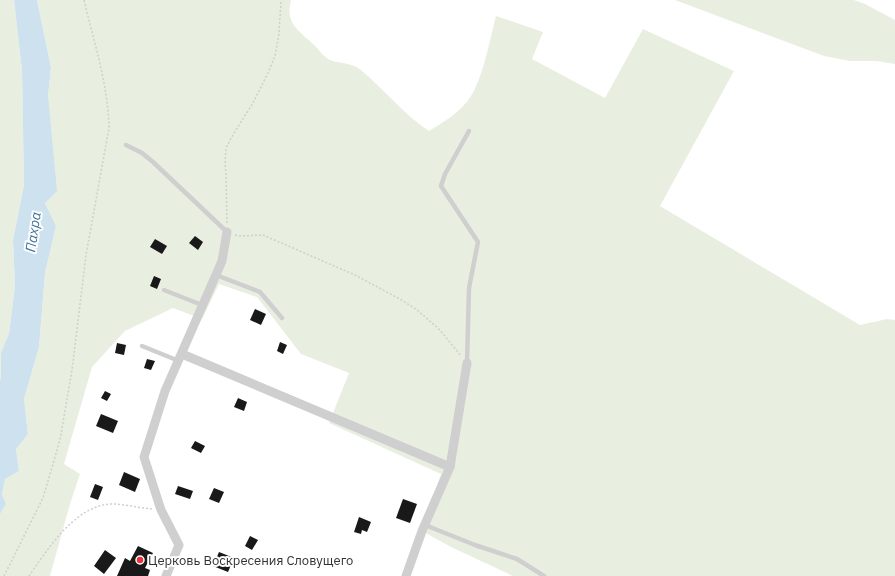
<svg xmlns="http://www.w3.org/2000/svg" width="895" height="576" font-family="'IBM Plex Sans',sans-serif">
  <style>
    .green { fill: #e8efe0 }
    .water { fill: #cde1ee }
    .building { fill: #191919 }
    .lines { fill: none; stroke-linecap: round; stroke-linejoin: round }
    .path { stroke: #cfcfcf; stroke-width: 1.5; stroke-dasharray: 2 2; stroke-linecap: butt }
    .service { stroke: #cfcfcf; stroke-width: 4.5 }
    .minor { stroke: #cfcfcf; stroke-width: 9 }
    .poi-dot { fill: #eb323d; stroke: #fff; stroke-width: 1.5 }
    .labels { text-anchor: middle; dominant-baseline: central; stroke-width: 4; stroke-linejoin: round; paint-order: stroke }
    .poi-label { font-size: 13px; fill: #323232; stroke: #fff; text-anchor: start }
    .water-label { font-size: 14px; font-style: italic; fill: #3c7398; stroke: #fff }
  </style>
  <rect width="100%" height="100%" fill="#fff"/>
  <!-- green -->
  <g class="green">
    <path d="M 0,0 L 14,0 L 22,71 L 24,185 L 13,240 L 15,286 L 9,333 L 1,353 L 1,377 L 0,380 Z"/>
    <path d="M 37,0 L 291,0 C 285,25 299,30 314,45 C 319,50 324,57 330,60 C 340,64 352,62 361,70 C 384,89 403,114 429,131 C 444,122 462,111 471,96 C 483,77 490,39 496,16 L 543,32 L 532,59 L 605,98 L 643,29 L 734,71 L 660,206 L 860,325 L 887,319 L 895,320 L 895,576 L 513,576 L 451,547 L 422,531 L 441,474 L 329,423 L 349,373 L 301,354 L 257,297 L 219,284 L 202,319 L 173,308 L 125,331 L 92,367 L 64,464 L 80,474 L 70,504 L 50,576 L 0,576 L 0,514 L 6,504 L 2,494 L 5,479 L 19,471 L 16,449 L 28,434 L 24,399 L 39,347 L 45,273 L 56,226 L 45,203 L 48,96 L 51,68 Z"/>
    <path d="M 675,0 L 854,0 L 865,4 L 895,20 L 895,64 L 877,61 L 850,61 L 824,56 Z"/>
  </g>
  <!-- water -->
  <path class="water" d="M 14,0 L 37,0 L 51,68 L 48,96 L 57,191 L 45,203 L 56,226 L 45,273 L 39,347 L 24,399 L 28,434 L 16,449 L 19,471 L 5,479 L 2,494 L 6,504 L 0,514 L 0,380 L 1,377 L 1,353 L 9,333 L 15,286 L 13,240 L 24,185 L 22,71 Z"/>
  <!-- building -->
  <g class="building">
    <path d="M 195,236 L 203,242 L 198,250 L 189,243 Z"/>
    <path d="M 155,239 L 167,246 L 162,254 L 150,247 Z"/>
    <path d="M 154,276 L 161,279 L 157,289 L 150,286 Z"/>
    <path d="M 255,309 L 266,314 L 261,325 L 250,320 Z"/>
    <path d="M 280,342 L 287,345 L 283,354 L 277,351 Z"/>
    <path d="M 117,343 L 126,345 L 124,355 L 115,353 Z"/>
    <path d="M 147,359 L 155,361 L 151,370 L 144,368 Z"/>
    <path d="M 105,391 L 111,394 L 107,401 L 101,398 Z"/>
    <path d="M 238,398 L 247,402 L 244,411 L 234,407 Z"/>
    <path d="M 101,414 L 118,421 L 113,433 L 96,426 Z"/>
    <path d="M 195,441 L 205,446 L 201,453 L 191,448 Z"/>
    <path d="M 124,472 L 140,479 L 135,492 L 119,485 Z"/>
    <path d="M 95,484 L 103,487 L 98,500 L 90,497 Z"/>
    <path d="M 178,486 L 193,491 L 190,499 L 175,494 Z"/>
    <path d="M 214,488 L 224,492 L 219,503 L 209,499 Z"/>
    <path d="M 403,499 L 417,504 L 410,523 L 396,518 Z"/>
    <path d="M 359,517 L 371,522 L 367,532 L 362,530 L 361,534 L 354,532 Z"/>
    <path d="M 250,536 L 258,540 L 252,550 L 245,546 Z"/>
    <path d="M 138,546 L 153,553 L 145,568 L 150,570 L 148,576 L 117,576 L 125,558 L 130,561 Z"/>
    <path d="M 105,550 L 116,558 L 104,574 L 94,566 Z"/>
    <path d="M 219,552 L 234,558 L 228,572 L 213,566 Z"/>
  </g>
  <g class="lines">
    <!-- path -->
    <g class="path">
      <path d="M 227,223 L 226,173 L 225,164 L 226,148 L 234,133 L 253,103 L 268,73 L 275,56 L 279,34 L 281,0"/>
      <path d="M 235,235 L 241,236 L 263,235 L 355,275 L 398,298 L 416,309 L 440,330 L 461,356"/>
      <path d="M 4,576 L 43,498 L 60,440 L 72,370 L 86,255 L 109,128 C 108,84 94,42 84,0"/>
      <path d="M 29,576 C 48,549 75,505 112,504 C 125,504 139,508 152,509"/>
    </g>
    <!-- service -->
    <g class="service">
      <path d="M 126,145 L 142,153 L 153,162 L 227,232"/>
      <path d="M 216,275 L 260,292 L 282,318"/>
      <path d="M 164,290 L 202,305"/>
      <path d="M 142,346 L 179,361"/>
      <path d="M 467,363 L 469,288 L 478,242 L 441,186 L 445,174 L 469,131"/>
      <path d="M 425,525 L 475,545 L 517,559 L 544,576"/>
    </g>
    <!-- minor -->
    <g class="minor">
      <path d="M 182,354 L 450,467"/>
      <path d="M 166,576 L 179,545 L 161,510 L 144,457 L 165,391 L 222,261 L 227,232"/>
      <path d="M 406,576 L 422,531 L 450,467 L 467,363"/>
    </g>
  </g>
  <!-- markers -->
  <circle class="poi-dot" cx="140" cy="560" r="4"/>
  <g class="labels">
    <!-- poi labels -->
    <g class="poi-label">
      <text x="148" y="560">Церковь Воскресения Словущего</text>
    </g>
    <!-- water labels -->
    <g class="water-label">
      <text transform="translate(33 232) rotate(-82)">Пахра</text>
    </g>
  </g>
</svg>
